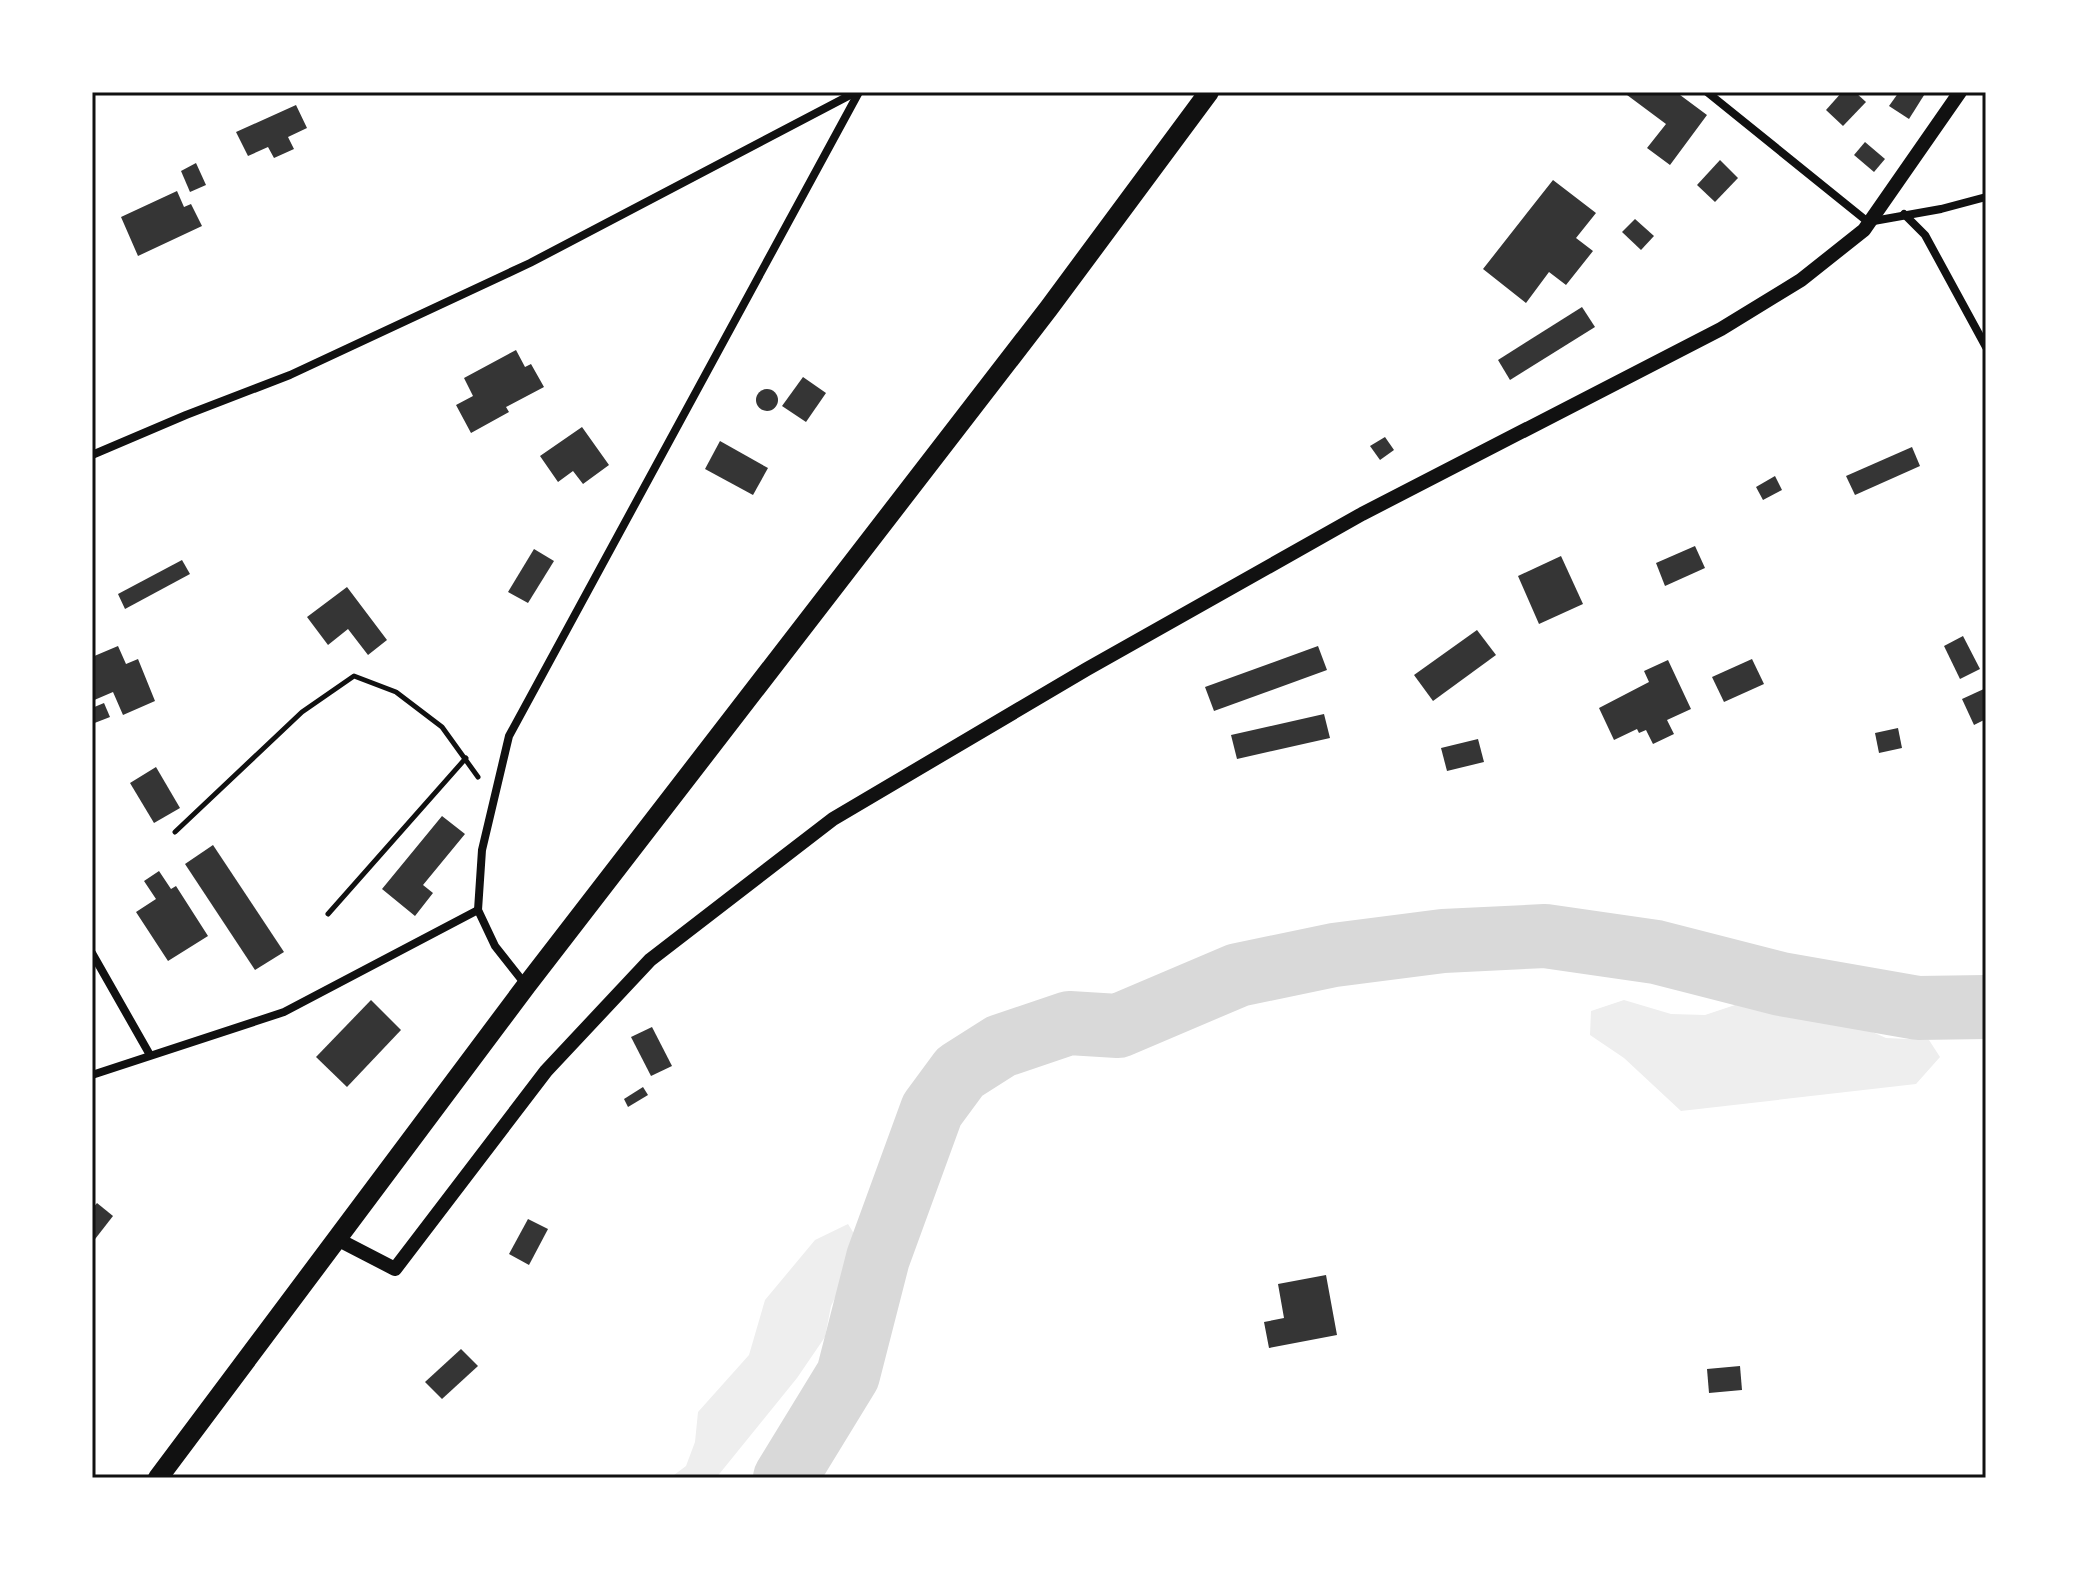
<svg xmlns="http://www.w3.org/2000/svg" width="2078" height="1570" font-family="'Crimson Pro',serif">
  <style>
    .green { fill: #eee }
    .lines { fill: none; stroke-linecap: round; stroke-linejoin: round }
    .river { stroke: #d9d9d9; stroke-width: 64 }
    .building { fill: #353535 }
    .path { stroke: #111; stroke-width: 5 }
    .minor { stroke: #111; stroke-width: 8 }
    .tertiary { stroke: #111; stroke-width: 14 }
    .primary { stroke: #111; stroke-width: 20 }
    .neatline { fill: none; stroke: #111; stroke-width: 3 }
  </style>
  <rect width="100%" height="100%" fill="#fff"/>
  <!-- green -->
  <g class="green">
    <path d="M 1797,999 L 1886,1038 L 1929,1040 L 1940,1057 L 1916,1084 L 1681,1111 L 1624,1058 L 1590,1035 L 1591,1011 L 1624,1000 L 1671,1014 L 1705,1015 L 1744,1002 Z"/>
    <path d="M 848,1224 L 861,1245 L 831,1306 L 825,1337 L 797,1378 L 716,1478 L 670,1478 L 686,1466 L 695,1442 L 698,1412 L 749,1355 L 765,1300 L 815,1240 Z"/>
  </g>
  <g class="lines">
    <!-- river -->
    <path class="river" d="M 785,1478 L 848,1375 L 878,1258 L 932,1110 L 960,1072 L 1001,1046 L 1069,1023 L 1118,1026 L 1238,975 L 1334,955 L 1443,941 L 1545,936 L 1656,952 L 1781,984 L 1918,1008 L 1986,1007"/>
  </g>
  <!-- building -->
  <g class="building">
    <path d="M 1623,92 L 1676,92 L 1707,115 L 1670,165 L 1647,148 L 1666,124 Z"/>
    <path d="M 1842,92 L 1855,92 L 1866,102 L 1843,126 L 1826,110 Z"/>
    <path d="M 1899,92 L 1926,92 L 1909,119 L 1889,106 Z"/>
    <path d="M 296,105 L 307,128 L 288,137 L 294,149 L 274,158 L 268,147 L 248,156 L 236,132 Z"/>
    <path d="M 1865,142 L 1885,159 L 1874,172 L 1854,155 Z"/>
    <path d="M 1720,160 L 1738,178 L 1715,202 L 1697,185 Z"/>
    <path d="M 196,163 L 206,185 L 190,192 L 181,171 Z"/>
    <path d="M 1553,180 L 1596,213 L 1576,238 L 1593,251 L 1566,285 L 1549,272 L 1526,303 L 1483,269 Z"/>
    <path d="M 177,191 L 184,207 L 191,204 L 202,226 L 138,256 L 121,217 Z"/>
    <path d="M 1635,219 L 1654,236 L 1641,250 L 1622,232 Z"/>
    <path d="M 1582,307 L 1595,327 L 1510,380 L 1498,360 Z"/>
    <path d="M 516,350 L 525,367 L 531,364 L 544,387 L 506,407 L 509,412 L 471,433 L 456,405 L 473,396 L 464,378 Z"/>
    <path d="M 803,377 L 826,393 L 806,422 L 782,406 Z"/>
    <circle cx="767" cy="400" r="11"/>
    <path d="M 582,427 L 609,465 L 583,484 L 573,471 L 558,482 L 540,456 Z"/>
    <path d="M 1385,437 L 1394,450 L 1380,460 L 1370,446 Z"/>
    <path d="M 720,441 L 768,468 L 753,495 L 705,469 Z"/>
    <path d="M 1912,447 L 1920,466 L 1855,495 L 1846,476 Z"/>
    <path d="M 1775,476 L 1782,490 L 1763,500 L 1756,487 Z"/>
    <path d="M 1695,546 L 1705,568 L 1665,586 L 1656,563 Z"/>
    <path d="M 534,549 L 554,561 L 528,603 L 508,592 Z"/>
    <path d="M 1561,556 L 1583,604 L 1539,624 L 1518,576 Z"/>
    <path d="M 182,560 L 190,574 L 125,609 L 118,594 Z"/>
    <path d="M 347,587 L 387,640 L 368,655 L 348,629 L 328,645 L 307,617 Z"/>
    <path d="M 1477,630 L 1496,655 L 1433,701 L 1414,675 Z"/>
    <path d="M 1963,636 L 1980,669 L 1960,679 L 1944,646 Z"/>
    <path d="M 118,646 L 126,664 L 138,659 L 155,701 L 123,715 L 113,692 L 92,701 L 92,657 Z"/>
    <path d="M 1318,646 L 1327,670 L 1214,711 L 1205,687 Z"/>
    <path d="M 1752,659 L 1764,684 L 1724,702 L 1712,677 Z"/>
    <path d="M 1668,660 L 1691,709 L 1667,720 L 1674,734 L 1653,744 L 1646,730 L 1639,733 L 1637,729 L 1614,740 L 1599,708 L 1649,682 L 1644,671 Z"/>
    <path d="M 1986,688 L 1986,719 L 1974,725 L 1962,699 Z"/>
    <path d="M 104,703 L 110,717 L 92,724 L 92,708 Z"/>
    <path d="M 1324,714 L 1330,738 L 1237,759 L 1231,735 Z"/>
    <path d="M 1898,728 L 1902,748 L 1879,753 L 1875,733 Z"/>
    <path d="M 1478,739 L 1484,762 L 1447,771 L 1441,748 Z"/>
    <path d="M 156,767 L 180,808 L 154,823 L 130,783 Z"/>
    <path d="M 442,816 L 465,834 L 423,885 L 433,893 L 415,916 L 382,889 Z"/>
    <path d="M 213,845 L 284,952 L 255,970 L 185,864 Z"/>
    <path d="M 159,871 L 171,889 L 176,886 L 208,936 L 168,961 L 136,912 L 156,899 L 144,881 Z"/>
    <path d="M 371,1000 L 401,1030 L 347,1087 L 316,1057 Z"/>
    <path d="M 652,1027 L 672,1066 L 651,1076 L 631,1037 Z"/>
    <path d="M 643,1087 L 648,1095 L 628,1107 L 624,1099 Z"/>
    <path d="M 97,1203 L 113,1216 L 92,1243 L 92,1209 Z"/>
    <path d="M 528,1219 L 548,1229 L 529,1265 L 509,1254 Z"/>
    <path d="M 1326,1275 L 1337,1335 L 1269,1348 L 1264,1322 L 1284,1318 L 1278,1284 Z"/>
    <path d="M 461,1349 L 478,1366 L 442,1399 L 425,1382 Z"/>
    <path d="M 1740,1366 L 1742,1390 L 1709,1393 L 1707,1369 Z"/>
  </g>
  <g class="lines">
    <!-- path -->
    <g class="path">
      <path d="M 175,832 L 302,712 L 354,676 L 396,692 L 442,727 L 478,777"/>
      <path d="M 328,914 L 466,758"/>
    </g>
    <!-- minor -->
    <g class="minor">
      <path d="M 1707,92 L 1868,222 L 1941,209 L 1986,197"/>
      <path d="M 1904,214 L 1925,235 L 1986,347"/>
      <path d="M 92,455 L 186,415 L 290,375 L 530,263 L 856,92"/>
      <path d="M 92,953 L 150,1055"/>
      <path d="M 525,984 L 495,946 L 478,910 L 482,850 L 509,736 L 859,92"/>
      <path d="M 92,1075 L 284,1012 L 478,910"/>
    </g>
    <!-- tertiary -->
    <path class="tertiary" d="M 337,1239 L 395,1269 L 546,1071 L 650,960 L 833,819 L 1087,669 L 1362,514 L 1721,329 L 1801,280 L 1864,230 L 1960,92"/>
    <!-- primary -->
    <path class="primary" d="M 158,1478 L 526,986 L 1049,308 L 1209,92"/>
  </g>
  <!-- border -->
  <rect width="2078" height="1570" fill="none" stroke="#ffffff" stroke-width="188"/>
  <rect x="94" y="94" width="1890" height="1382" class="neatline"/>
</svg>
